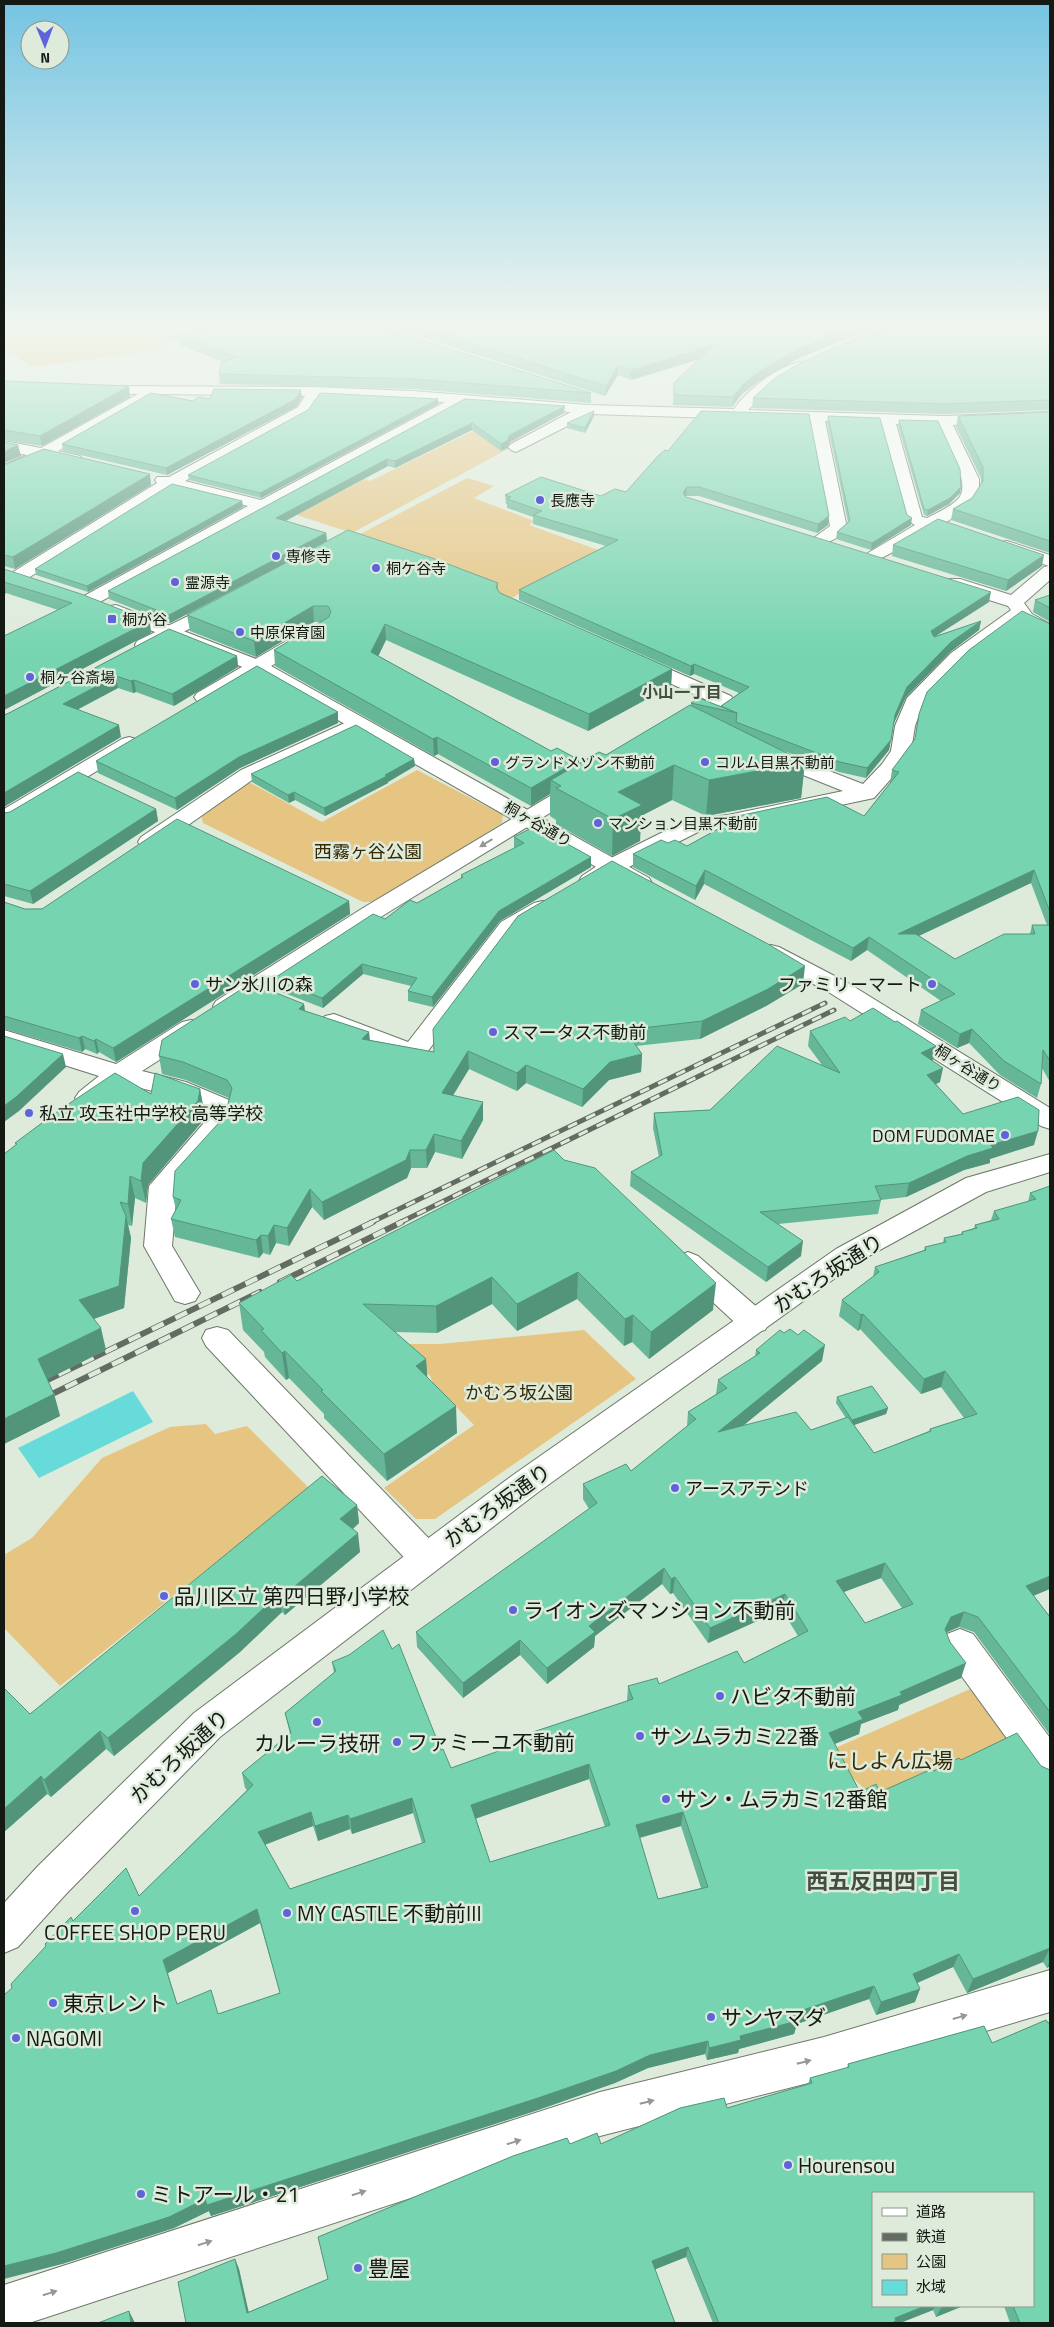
<svg xmlns="http://www.w3.org/2000/svg" width="1054" height="2327" font-family="'Titillium Web','Noto Sans JP',sans-serif">
  <style>
    .green { fill: #e6c481 }
    .water { fill: #66dbda }
    .lines { fill: none; stroke-linecap: round; stroke-linejoin: round }
    .street-casing { stroke: #6c7869; stroke-width: 2 }
    .secondary-casing { stroke: #6c7869; stroke-width: 2 }
    .street { fill: #fff; fill-rule: evenodd }
    .secondary { fill: #fff; fill-rule: evenodd }
    .rail-far1-casing { stroke: #636b62; stroke-width: 5 }
    .rail-casing { stroke: #636b62; stroke-width: 6 }
    .rail-far1 { stroke: #deebdb; stroke-width: 3; stroke-dasharray: 10; stroke-linecap: butt }
    .rail { stroke: #deebdb; stroke-width: 4.5; stroke-dasharray: 13; stroke-linecap: butt }
    .wall { fill: #65b797; fill-rule: evenodd }
    .shaded-wall { fill: #53957b }
    .building { fill: #76d5b0; stroke: #53957b; fill-rule: evenodd }
    .oneway { fill: #959895 }
    .poi-dot { fill: #5e63db; stroke: #deebdb; stroke-width: 2 }
    .labels { text-anchor: middle; dominant-baseline: central; stroke-width: 5; stroke-linejoin: round; paint-order: stroke }
    .far-poi-label { font-size: 15px; fill: #141913; stroke: #deebdb; text-anchor: start }
    .far-street-label { font-size: 15px; fill: #141913; stroke: #deebdb }
    .far-neighbourhood-label { font-size: 16px; font-weight: bold; fill: #434d40; stroke: #deebdb }
    .park-label { font-size: 18px; fill: #382905; stroke: #deebdb }
    .poi-label { font-size: 18px; fill: #141913; stroke: #deebdb; text-anchor: start }
    .near-street-label { font-size: 21px; fill: #141913; stroke: #deebdb }
    .near-poi-label { font-size: 21px; fill: #141913; stroke: #deebdb; text-anchor: start }
    .near-park-label { font-size: 21px; fill: #382905; stroke: #deebdb }
    .near-neighbourhood-label { font-size: 22px; font-weight: bold; fill: #434d40; stroke: #deebdb }
  </style>
  <rect width="100%" height="100%" fill="#deebdb"/>
  <!-- green -->
  <g class="green">
    <path d="M 4,326 L 127,326 L 171,344 L 160,350 L 31,367 L 4,348 Z"/>
    <path d="M 479,428 L 525,440 L 352,533 L 297,515 L 365,479 L 370,481 Z"/>
    <path d="M 467,478 L 494,486 L 474,498 L 534,521 L 529,525 L 598,550 L 506,601 L 347,541 Z"/>
    <path d="M 417,770 L 503,815 L 502,823 L 375,902 L 363,902 L 203,823 L 201,814 L 247,781 L 322,822 Z"/>
    <path d="M 584,1330 L 636,1379 L 435,1519 L 416,1519 L 384,1488 L 474,1425 L 433,1383 L 430,1376 L 396,1344 L 440,1344 Z"/>
    <path d="M 206,1424 L 215,1434 L 247,1426 L 309,1488 L 60,1686 L 4,1628 L 4,1555 L 32,1538 L 102,1458 L 170,1427 Z"/>
    <path d="M 977,1686 L 1016,1739 L 878,1802 L 826,1752 Z"/>
  </g>
  <!-- water -->
  <g class="water">
    <path d="M 145,326 L 162,326 L 188,336 L 173,341 L 141,327 Z"/>
    <path d="M 133,1391 L 153,1422 L 39,1478 L 18,1448 Z"/>
  </g>
  <g class="lines">
    <!-- street casing -->
    <g class="street-casing">
      <g id="street">
        <path d="M 800,362 L 805,363 L 807,366 L 805,369 L 770,389 L 748,410 L 944,416 L 1050,412 L 1050,420 L 953,425 L 979,479 L 979,492 L 969,507 L 936,529 L 874,562 L 868,561 L 865,557 L 868,553 L 915,525 L 907,520 L 881,423 L 825,421 L 847,528 C 841,537 825,546 814,544 L 811,540 L 830,526 L 810,421 L 591,414 L 516,452 L 511,450 L 508,447 L 511,444 L 571,412 L 465,404 L 96,604 L 84,604 L 81,600 L 84,596 L 248,506 L 173,487 L 25,580 L 13,580 L 10,576 L 13,572 L 157,483 L 155,480 L 157,477 L 169,477 L 298,407 L 305,396 L 157,394 L 58,451 L 80,456 L 82,459 L 80,462 L 74,464 L 45,458 L 4,476 L 4,465 L 27,455 L 4,451 L 4,441 L 41,448 L 138,394 L 93,393 L 88,392 L 86,389 L 88,386 L 315,387 L 413,391 L 588,405 L 734,409 C 748,389 775,368 800,362 ZM 319,396 L 445,402 L 261,500 L 185,481 L 308,413 ZM 896,424 L 938,425 C 946,443 974,485 957,500 C 949,508 936,513 927,518 L 922,517 Z"/>
        <path d="M 1007,541 L 1050,555 L 1050,580 L 1024,603 L 1032,614 L 1050,624 L 1050,637 L 1019,621 L 965,661 L 923,704 L 915,726 L 911,751 L 897,772 L 874,798 L 728,829 L 700,831 L 619,872 L 598,886 L 590,888 L 582,886 L 579,881 L 582,876 L 603,862 L 687,820 L 728,815 L 843,791 L 763,759 L 760,755 L 763,751 L 770,749 L 777,751 L 863,784 L 882,764 L 891,751 L 895,726 L 907,698 L 951,653 L 1011,610 L 1008,606 L 948,587 L 945,583 L 948,579 L 960,579 L 1011,595 L 1044,567 L 1049,566 L 1001,550 L 998,546 L 1001,542 Z"/>
        <path d="M 221,600 L 227,601 L 230,605 L 227,609 L 151,649 L 144,651 L 137,649 L 135,645 L 137,641 Z"/>
        <path d="M 307,631 L 314,633 L 316,637 L 314,641 L 211,701 L 204,703 L 197,701 L 194,697 L 197,693 L 300,633 Z"/>
        <path d="M 639,656 L 731,696 L 734,700 L 731,704 L 692,727 L 685,729 L 678,727 L 675,723 L 678,719 L 709,701 L 632,666 L 629,662 L 632,658 Z"/>
        <path d="M 358,717 L 365,719 L 368,723 L 365,727 L 255,778 L 157,847 L 149,849 L 141,847 L 138,842 L 141,837 L 241,770 Z"/>
        <path d="M 129,737 L 136,739 L 139,743 L 136,747 L 12,823 L 4,824 L 4,809 L 122,739 Z"/>
        <path d="M 582,779 L 589,781 L 593,785 L 589,789 L 379,918 L 234,1011 L 225,1014 L 216,1011 L 213,1006 L 216,1001 L 363,908 L 575,781 Z"/>
        <path d="M 542,901 L 550,903 L 554,908 L 550,913 L 517,932 L 422,1059 L 413,1061 L 404,1059 L 325,1028 L 321,1022 L 325,1016 L 334,1014 L 408,1042 L 501,922 L 534,903 Z"/>
        <path d="M 191,1020 L 200,1022 L 204,1028 L 200,1034 L 142,1071 L 186,1082 L 229,1100 L 233,1106 L 229,1127 L 226,1133 L 177,1188 L 172,1246 L 200,1293 L 195,1301 L 185,1304 L 175,1301 L 144,1246 L 149,1186 L 203,1124 L 206,1110 L 169,1095 L 124,1084 C 109,1095 98,1109 79,1104 L 75,1098 L 79,1092 L 99,1076 L 4,1046 L 4,1030 L 116,1064 L 182,1022 Z"/>
        <path d="M 688,1252 L 698,1256 L 765,1314 L 769,1322 L 765,1330 L 754,1333 L 743,1330 L 678,1270 L 673,1263 L 678,1256 Z"/>
        <path d="M 217,1327 L 228,1330 L 438,1548 L 443,1558 L 438,1568 L 426,1572 L 414,1568 L 206,1346 L 202,1338 L 206,1330 Z"/>
        <path d="M 960,1629 L 973,1634 L 1050,1738 L 1050,1785 L 1037,1780 L 947,1656 L 942,1645 L 947,1634 Z"/>
        <path d="M 1050,1970 L 1050,2012 L 824,2079 L 600,2136 L 29,2323 L 4,2323 L 4,2285 L 600,2092 L 824,2037 Z"/>
      </g>
    </g>
    <!-- secondary casing -->
    <g class="secondary-casing">
      <g id="secondary">
        <path d="M 116,605 L 264,662 L 649,878 L 652,883 L 649,888 L 641,890 L 633,888 L 250,670 L 110,614 L 107,610 L 110,606 Z"/>
        <path d="M 771,945 L 779,947 L 848,983 L 1050,1108 L 1050,1129 L 1041,1126 L 830,993 L 763,957 L 759,952 L 763,947 Z"/>
        <path d="M 1050,1154 L 1050,1172 L 986,1192 L 856,1263 L 537,1493 L 220,1737 L 66,1894 L 18,1947 L 4,1953 L 4,1903 L 38,1866 L 194,1713 L 513,1475 L 836,1249 L 966,1178 Z"/>
      </g>
    </g>
    <!-- street -->
    <use href="#street" class="street"/>
    <!-- secondary -->
    <use href="#secondary" class="secondary"/>
    <!-- rail-far1 casing -->
    <g class="rail-far1-casing">
      <g id="rail-far1">
        <path d="M 370,1223 L 825,1003"/>
        <path d="M 399,1223 L 834,1010"/>
      </g>
    </g>
    <!-- rail casing -->
    <g class="rail-casing">
      <g id="rail">
        <path d="M 280,1282 L 402,1222"/>
        <path d="M 35,1386 L 373,1222"/>
        <path d="M 42,1399 L 260,1292"/>
      </g>
    </g>
    <!-- rail-far1 -->
    <use href="#rail-far1" class="rail-far1"/>
    <!-- rail -->
    <use href="#rail" class="rail"/>
  </g>
  <!-- wall -->
  <g class="wall">
    <path d="M 387,326 L 877,326 L 799,358 L 758,382 L 742,394 L 732,407 L 673,405 L 674,383 L 699,359 L 631,380 L 618,375 L 605,396 Z"/>
    <path d="M 1050,326 L 1050,410 L 944,414 L 752,408 L 753,398 Z"/>
    <path d="M 179,335 L 591,393 L 591,403 L 413,389 L 220,384 L 219,374 L 223,362 L 180,345 Z"/>
    <path d="M 4,381 L 130,397 L 42,446 L 4,440 Z"/>
    <path d="M 302,397 L 297,406 L 167,475 L 63,451 L 62,444 L 193,401 L 210,399 Z"/>
    <path d="M 465,399 L 564,413 L 510,442 L 507,448 L 501,451 L 472,430 L 395,468 L 388,466 L 286,521 L 326,533 L 327,541 L 170,623 L 109,599 L 108,591 Z"/>
    <path d="M 438,404 L 261,498 L 189,480 L 188,475 Z"/>
    <path d="M 1050,412 L 1050,553 L 951,520 L 953,509 L 972,498 L 981,484 L 981,478 L 956,427 L 958,416 Z"/>
    <path d="M 594,416 L 585,433 L 567,428 L 567,423 Z"/>
    <path d="M 828,416 L 907,515 L 911,525 L 871,550 L 836,539 L 837,532 L 848,522 L 827,423 Z"/>
    <path d="M 899,420 L 961,487 L 960,493 L 949,504 L 927,516 L 924,515 L 898,426 Z"/>
    <path d="M 658,456 L 828,525 L 817,533 L 699,496 L 686,496 L 686,497 L 989,602 L 936,636 L 981,621 L 979,630 L 950,652 L 906,697 L 893,725 L 889,750 L 866,778 L 839,772 L 776,748 L 805,762 L 801,798 L 706,816 L 672,800 L 641,816 L 640,841 L 612,856 L 556,824 L 556,820 L 550,816 L 550,794 L 531,806 L 438,754 L 434,756 L 275,666 L 274,650 L 320,622 L 314,622 L 256,657 L 190,631 L 187,615 L 498,583 L 498,591 L 500,593 L 672,669 L 671,686 L 588,731 L 386,640 L 378,656 L 551,751 L 579,760 L 579,764 L 606,755 L 691,705 L 691,703 L 721,706 L 739,693 L 694,674 L 690,676 L 519,600 L 519,590 L 606,546 L 533,524 L 533,517 L 507,508 L 507,504 L 506,504 L 505,495 L 601,496 L 626,492 Z"/>
    <path d="M 4,465 L 151,485 L 15,569 L 4,566 Z"/>
    <path d="M 242,501 L 243,507 L 88,592 L 36,575 L 35,569 Z"/>
    <path d="M 893,545 L 1042,566 L 1006,591 L 892,556 Z"/>
    <path d="M 4,569 L 151,633 L 4,710 L 4,636 L 58,610 L 6,593 L 4,594 Z"/>
    <path d="M 1050,595 L 1050,622 L 1033,612 L 1035,600 Z"/>
    <path d="M 1050,624 L 1050,1082 L 1042,1068 L 1041,1084 L 1037,1098 L 1000,1075 L 969,1043 L 957,1048 L 918,1024 L 921,1010 L 941,1001 L 867,950 L 851,961 L 704,884 L 695,900 L 633,867 L 633,854 L 668,843 L 687,846 L 737,818 L 738,816 L 864,816 L 890,783 L 892,770 ZM 1031,883 L 1047,925 L 1032,925 L 1030,934 L 955,959 L 919,936 Z"/>
    <path d="M 169,629 L 237,656 L 238,667 L 174,706 L 136,692 L 133,693 L 118,688 L 77,710 L 121,737 L 9,713 Z"/>
    <path d="M 338,723 L 240,768 L 177,810 L 98,773 L 96,761 Z"/>
    <path d="M 414,759 L 415,766 L 388,782 L 388,783 L 325,816 L 295,800 L 289,803 L 252,782 L 251,774 Z"/>
    <path d="M 156,809 L 158,821 L 33,904 L 4,896 L 4,813 Z"/>
    <path d="M 514,837 L 591,857 L 591,867 L 500,921 L 433,1007 L 408,1001 L 408,991 L 411,986 L 363,974 L 323,1008 L 274,989 L 273,979 L 417,903 L 461,878 L 461,875 L 515,848 L 514,847 Z"/>
    <path d="M 349,901 L 350,914 L 116,1062 L 99,1052 L 97,1054 L 85,1049 L 82,1052 L 4,1029 L 4,902 L 25,909 Z"/>
    <path d="M 803,984 L 766,1006 L 700,1039 L 636,1046 L 642,1054 L 641,1072 L 609,1080 L 582,1107 L 526,1083 L 517,1091 L 469,1069 L 453,1096 L 483,1120 L 462,1159 L 435,1152 L 427,1168 L 411,1168 L 407,1178 L 324,1220 L 312,1207 L 289,1246 L 276,1243 L 270,1255 L 263,1253 L 259,1258 L 175,1237 L 171,1219 L 176,1210 L 173,1197 L 225,1116 L 229,1098 L 186,1080 L 162,1074 L 159,1056 L 304,1004 L 305,1011 L 369,1032 L 370,1040 L 434,1052 Z"/>
    <path d="M 850,1021 L 895,1022 L 936,1046 L 932,1060 L 940,1082 L 936,1084 L 963,1114 L 1034,1145 L 990,1159 L 990,1163 L 964,1170 L 906,1197 L 881,1200 L 878,1214 L 778,1224 L 801,1256 L 766,1282 L 630,1186 L 631,1172 L 659,1157 L 653,1128 L 654,1113 L 710,1110 L 822,1065 L 808,1046 L 810,1031 Z"/>
    <path d="M 200,1089 L 204,1111 L 201,1123 L 148,1185 L 146,1203 L 135,1198 L 132,1226 L 128,1225 L 131,1238 L 124,1308 L 94,1319 L 106,1350 L 47,1379 L 54,1394 L 60,1416 L 4,1444 L 4,1154 L 16,1145 L 15,1143 L 151,1094 Z"/>
    <path d="M 554,1150 L 713,1310 L 649,1359 L 632,1342 L 624,1346 L 577,1299 L 517,1331 L 492,1304 L 437,1333 L 395,1332 L 426,1359 L 427,1378 L 457,1433 L 387,1481 L 324,1418 L 324,1414 L 289,1378 L 286,1380 L 265,1357 L 264,1352 L 243,1330 L 239,1303 L 297,1281 Z"/>
    <path d="M 1050,1186 L 1034,1596 L 1050,1617 L 1050,1735 L 974,1632 L 959,1627 L 946,1633 L 961,1678 L 899,1705 L 898,1710 L 861,1724 L 859,1734 L 834,1744 L 860,1792 L 880,1792 L 934,1771 L 961,1760 L 1041,1766 L 1050,1770 L 1050,1966 L 1047,1968 L 1043,1962 L 967,1993 L 953,1967 L 917,1983 L 915,2002 L 876,2015 L 869,1999 L 797,2024 L 794,2034 L 739,2049 L 738,2053 L 707,2060 L 705,2054 L 648,2068 L 615,2083 L 538,2110 L 211,2216 L 209,2211 L 174,2228 L 62,2264 L 12,1988 L 73,1921 L 139,1896 L 247,1790 L 245,1788 L 242,1773 L 290,1734 L 285,1713 L 334,1673 L 332,1662 L 441,1750 L 451,1768 L 533,1739 L 533,1732 L 627,1701 L 628,1686 L 659,1684 L 744,1663 L 798,1636 L 782,1610 L 708,1643 L 673,1593 L 670,1594 L 662,1584 L 595,1636 L 594,1647 L 547,1684 L 520,1655 L 463,1698 L 417,1647 L 416,1632 L 589,1509 L 583,1499 L 583,1484 L 631,1471 L 687,1426 L 688,1412 L 716,1394 L 718,1380 L 755,1357 L 756,1350 L 822,1361 L 744,1425 L 811,1430 L 846,1418 L 836,1403 L 837,1397 L 888,1408 L 886,1414 L 854,1425 L 874,1453 L 929,1431 L 930,1429 L 964,1418 L 941,1387 L 921,1394 L 860,1329 L 858,1331 L 839,1316 L 842,1300 L 873,1277 L 875,1267 L 924,1250 L 925,1247 L 943,1243 L 944,1238 L 961,1234 L 962,1232 L 974,1228 L 975,1225 L 991,1220 L 994,1211 L 1028,1202 L 1030,1193 ZM 881,1578 L 902,1608 L 865,1623 L 844,1592 ZM 589,1779 L 605,1827 L 490,1862 L 476,1818 ZM 413,1813 L 422,1843 L 290,1889 L 265,1845 L 313,1826 L 318,1841 L 350,1829 L 352,1834 ZM 681,1826 L 701,1888 L 658,1899 L 640,1838 ZM 260,1923 L 280,1993 L 218,2014 L 177,2004 L 168,1973 Z"/>
    <path d="M 357,1505 L 359,1523 L 353,1529 L 360,1552 L 285,1615 L 282,1612 L 240,1652 L 114,1756 L 106,1749 L 51,1797 L 47,1794 L 4,1832 L 4,1688 L 30,1714 Z"/>
    <path d="M 1046,2020 L 1048,2023 L 1050,2022 L 1050,2323 L 1010,2323 L 1004,2306 L 1033,2306 L 1033,2193 L 873,2193 L 873,2306 L 963,2306 L 936,2317 L 933,2310 L 900,2323 L 713,2323 L 686,2257 L 655,2269 L 675,2323 L 186,2323 L 178,2282 L 235,2259 L 239,2269 L 248,2312 L 328,2279 L 318,2237 L 513,2156 L 567,2138 L 570,2144 L 597,2133 L 601,2144 L 680,2108 L 724,2098 L 727,2108 L 808,2084 L 810,2078 L 847,2068 L 848,2064 L 984,2026 L 992,2043 Z"/>
  </g>
  <!-- shaded-wall -->
  <g class="shaded-wall">
    <path d="M 855,326 L 877,326 L 799,358 L 758,382 L 742,394 L 732,407 L 733,397 L 743,384 L 759,372 L 800,348 Z"/>
    <path d="M 714,345 L 713,355 L 631,380 L 631,370 Z"/>
    <path d="M 618,365 L 618,375 L 605,396 L 606,386 Z"/>
    <path d="M 129,386 L 130,397 L 42,446 L 40,436 Z"/>
    <path d="M 301,390 L 302,397 L 297,406 L 167,475 L 166,468 Z"/>
    <path d="M 438,399 L 438,404 L 261,498 L 260,493 Z"/>
    <path d="M 565,406 L 564,413 L 510,442 L 507,448 L 501,451 L 501,444 L 510,435 Z"/>
    <path d="M 594,411 L 594,416 L 585,433 L 585,428 Z"/>
    <path d="M 472,423 L 472,430 L 395,468 L 395,461 Z"/>
    <path d="M 18,445 L 21,456 L 4,463 L 4,452 Z"/>
    <path d="M 387,459 L 388,466 L 277,525 L 276,518 Z"/>
    <path d="M 150,474 L 151,485 L 15,569 L 13,557 Z"/>
    <path d="M 687,487 L 686,496 L 682,502 L 683,493 Z"/>
    <path d="M 961,487 L 960,493 L 949,504 L 927,516 L 928,510 Z"/>
    <path d="M 242,501 L 243,507 L 88,592 L 87,586 Z"/>
    <path d="M 829,516 L 828,525 L 817,533 L 818,524 Z"/>
    <path d="M 912,518 L 911,525 L 871,550 L 872,543 Z"/>
    <path d="M 326,533 L 327,541 L 170,623 L 169,615 Z"/>
    <path d="M 1044,555 L 1042,566 L 1006,591 L 1008,580 Z"/>
    <path d="M 4,582 L 6,593 L 4,594 Z"/>
    <path d="M 991,592 L 989,602 L 929,640 L 931,631 Z"/>
    <path d="M 313,606 L 314,622 L 256,657 L 254,641 Z"/>
    <path d="M 150,621 L 151,633 L 4,710 L 4,696 Z"/>
    <path d="M 981,621 L 979,630 L 950,652 L 906,697 L 893,725 L 895,715 L 907,687 L 951,642 Z"/>
    <path d="M 385,624 L 386,640 L 372,669 L 371,652 Z"/>
    <path d="M 237,656 L 238,667 L 174,706 L 172,694 Z"/>
    <path d="M 694,664 L 694,674 L 690,676 L 691,666 Z"/>
    <path d="M 672,669 L 671,686 L 588,731 L 589,714 Z"/>
    <path d="M 116,676 L 118,688 L 65,716 L 63,704 Z"/>
    <path d="M 134,680 L 136,692 L 133,693 L 131,681 Z"/>
    <path d="M 338,712 L 338,723 L 240,768 L 177,810 L 175,798 L 239,757 Z"/>
    <path d="M 119,725 L 121,737 L 4,807 L 4,793 Z"/>
    <path d="M 437,737 L 438,754 L 434,756 L 433,739 Z"/>
    <path d="M 891,740 L 889,750 L 866,778 L 867,768 Z"/>
    <path d="M 414,759 L 415,766 L 388,782 L 388,783 L 325,816 L 324,808 Z"/>
    <path d="M 579,760 L 579,777 L 561,786 L 551,780 L 550,794 L 531,806 L 531,788 Z"/>
    <path d="M 805,762 L 801,798 L 706,816 L 709,780 Z"/>
    <path d="M 674,765 L 672,800 L 641,816 L 640,841 L 612,856 L 613,819 L 618,792 Z"/>
    <path d="M 294,792 L 295,800 L 289,803 L 288,795 Z"/>
    <path d="M 156,809 L 158,821 L 33,904 L 30,891 Z"/>
    <path d="M 591,857 L 591,867 L 500,921 L 433,1007 L 432,997 L 499,911 Z"/>
    <path d="M 705,870 L 704,884 L 695,900 L 696,886 Z"/>
    <path d="M 1034,870 L 1031,883 L 895,947 L 898,934 Z"/>
    <path d="M 349,901 L 350,914 L 116,1062 L 113,1048 Z"/>
    <path d="M 869,937 L 867,950 L 851,961 L 853,948 Z"/>
    <path d="M 362,964 L 363,974 L 323,1008 L 322,998 Z"/>
    <path d="M 805,966 L 803,984 L 766,1006 L 700,1039 L 702,1021 Z"/>
    <path d="M 304,1004 L 306,1022 L 299,1009 Z"/>
    <path d="M 972,1029 L 969,1043 L 957,1048 L 960,1034 Z"/>
    <path d="M 369,1032 L 370,1050 L 362,1039 Z"/>
    <path d="M 82,1036 L 85,1049 L 82,1052 L 79,1038 Z"/>
    <path d="M 96,1039 L 99,1052 L 97,1054 L 94,1041 Z"/>
    <path d="M 936,1046 L 933,1060 L 918,1067 L 921,1053 Z"/>
    <path d="M 468,1051 L 469,1069 L 443,1111 L 442,1093 Z"/>
    <path d="M 63,1054 L 66,1067 L 19,1111 L 4,1122 L 4,1106 Z"/>
    <path d="M 642,1054 L 641,1072 L 609,1080 L 582,1107 L 583,1089 L 610,1062 Z"/>
    <path d="M 526,1065 L 526,1083 L 517,1091 L 517,1073 Z"/>
    <path d="M 943,1068 L 940,1082 L 924,1090 L 927,1075 Z"/>
    <path d="M 200,1089 L 204,1111 L 201,1123 L 148,1185 L 146,1203 L 141,1181 L 143,1163 Z"/>
    <path d="M 483,1102 L 483,1120 L 462,1159 L 461,1141 Z"/>
    <path d="M 1038,1131 L 1034,1145 L 990,1159 L 990,1163 L 964,1170 L 906,1197 L 909,1183 L 991,1145 Z"/>
    <path d="M 434,1134 L 435,1152 L 427,1168 L 426,1150 Z"/>
    <path d="M 410,1150 L 411,1168 L 407,1178 L 324,1220 L 322,1202 Z"/>
    <path d="M 130,1176 L 135,1198 L 132,1226 L 128,1204 Z"/>
    <path d="M 310,1189 L 312,1207 L 289,1246 L 287,1228 Z"/>
    <path d="M 126,1216 L 131,1238 L 124,1308 L 85,1322 L 79,1300 Z"/>
    <path d="M 274,1225 L 276,1243 L 270,1255 L 268,1236 Z"/>
    <path d="M 261,1235 L 263,1253 L 259,1258 L 256,1240 Z"/>
    <path d="M 803,1241 L 801,1256 L 766,1282 L 768,1267 Z"/>
    <path d="M 578,1272 L 577,1299 L 517,1331 L 517,1304 Z"/>
    <path d="M 492,1277 L 492,1304 L 437,1333 L 436,1306 Z"/>
    <path d="M 716,1283 L 713,1310 L 649,1359 L 651,1332 Z"/>
    <path d="M 863,1314 L 860,1329 L 858,1331 L 861,1315 Z"/>
    <path d="M 633,1315 L 632,1342 L 624,1346 L 625,1319 Z"/>
    <path d="M 101,1328 L 106,1350 L 44,1381 L 38,1359 Z"/>
    <path d="M 825,1345 L 822,1361 L 716,1448 L 718,1432 Z"/>
    <path d="M 285,1351 L 289,1378 L 286,1380 L 282,1353 Z"/>
    <path d="M 426,1359 L 428,1386 L 416,1366 Z"/>
    <path d="M 945,1371 L 941,1387 L 921,1394 L 924,1379 Z"/>
    <path d="M 54,1394 L 60,1416 L 4,1444 L 4,1419 Z"/>
    <path d="M 456,1406 L 457,1433 L 387,1481 L 384,1454 Z"/>
    <path d="M 888,1408 L 886,1414 L 851,1426 L 852,1420 Z"/>
    <path d="M 357,1505 L 359,1523 L 343,1537 L 340,1519 Z"/>
    <path d="M 358,1533 L 360,1552 L 285,1615 L 282,1597 Z"/>
    <path d="M 885,1563 L 881,1578 L 833,1596 L 836,1581 Z"/>
    <path d="M 664,1568 L 662,1584 L 595,1636 L 594,1647 L 547,1684 L 547,1668 L 589,1626 Z"/>
    <path d="M 1050,1576 L 1050,1589 L 1021,1601 L 1026,1586 Z"/>
    <path d="M 675,1577 L 673,1593 L 670,1594 L 671,1579 Z"/>
    <path d="M 279,1594 L 282,1612 L 240,1652 L 114,1756 L 108,1738 Z"/>
    <path d="M 785,1594 L 782,1610 L 708,1643 L 710,1628 Z"/>
    <path d="M 964,1612 L 959,1627 L 946,1632 L 945,1629 L 951,1617 Z"/>
    <path d="M 520,1640 L 520,1655 L 463,1698 L 463,1683 Z"/>
    <path d="M 966,1663 L 961,1678 L 899,1705 L 898,1710 L 861,1724 L 859,1734 L 825,1748 L 829,1733 L 858,1712 L 900,1692 Z"/>
    <path d="M 100,1731 L 106,1749 L 51,1797 L 44,1780 Z"/>
    <path d="M 589,1764 L 589,1779 L 472,1820 L 471,1805 Z"/>
    <path d="M 41,1776 L 47,1794 L 4,1832 L 4,1809 Z"/>
    <path d="M 412,1798 L 413,1813 L 352,1834 L 350,1819 Z"/>
    <path d="M 311,1812 L 313,1826 L 261,1846 L 258,1832 Z"/>
    <path d="M 683,1812 L 681,1826 L 634,1839 L 636,1825 Z"/>
    <path d="M 348,1815 L 350,1829 L 318,1841 L 315,1826 Z"/>
    <path d="M 257,1909 L 260,1923 L 168,1973 L 163,1960 Z"/>
    <path d="M 1050,1948 L 1043,1962 L 967,1993 L 973,1979 Z"/>
    <path d="M 959,1954 L 953,1967 L 908,1987 L 913,1974 Z"/>
    <path d="M 1050,1960 L 1050,1966 L 1047,1968 Z"/>
    <path d="M 874,1986 L 869,1999 L 797,2024 L 794,2034 L 739,2049 L 738,2053 L 707,2060 L 709,2048 L 740,2036 L 794,2013 Z"/>
    <path d="M 920,1989 L 915,2002 L 876,2015 L 881,2002 Z"/>
    <path d="M 708,2041 L 705,2054 L 648,2068 L 615,2083 L 538,2110 L 211,2216 L 209,2211 L 174,2228 L 62,2264 L 4,2279 L 4,2266 L 205,2199 L 650,2055 Z"/>
    <path d="M 688,2247 L 686,2257 L 651,2271 L 652,2261 Z"/>
    <path d="M 235,2259 L 239,2269 L 251,2322 L 247,2313 Z"/>
    <path d="M 925,2306 L 935,2306 L 933,2310 L 900,2323 L 891,2323 L 895,2318 Z"/>
    <path d="M 946,2306 L 963,2306 L 936,2317 L 941,2308 Z"/>
    <path d="M 129,2311 L 135,2323 L 131,2323 Z"/>
  </g>
  <!-- building -->
  <g class="building">
    <path d="M 211,326 L 377,326 L 591,393 L 413,379 L 219,374 L 222,362 L 237,357 L 179,335 Z"/>
    <path d="M 417,326 L 855,326 L 800,348 L 759,372 L 743,384 L 733,397 L 674,395 L 674,383 L 714,345 L 631,370 L 618,365 L 606,386 Z"/>
    <path d="M 888,326 L 1050,326 L 1050,400 L 946,404 L 753,398 L 775,378 L 795,366 L 842,344 Z"/>
    <path d="M 4,381 L 129,386 L 40,436 L 4,430 Z"/>
    <path d="M 214,389 L 301,390 L 296,399 L 166,468 L 62,444 L 151,393 L 193,401 L 198,397 L 210,399 Z"/>
    <path d="M 320,393 L 438,399 L 260,493 L 188,475 L 308,410 Z"/>
    <path d="M 465,399 L 565,406 L 510,435 L 507,441 L 501,444 L 472,423 L 395,461 L 387,459 L 276,518 L 326,533 L 169,615 L 108,591 Z"/>
    <path d="M 594,411 L 585,428 L 567,423 Z"/>
    <path d="M 701,411 L 809,414 L 829,516 L 818,524 L 699,487 L 687,487 L 683,493 L 686,497 L 991,592 L 931,631 L 934,637 L 981,621 L 951,642 L 907,687 L 895,715 L 891,740 L 867,768 L 840,762 L 736,722 L 737,713 L 721,706 L 749,687 L 694,664 L 691,666 L 519,590 L 618,540 L 533,515 L 542,511 L 507,499 L 511,497 L 505,495 L 541,477 L 601,496 L 615,489 L 626,492 L 658,456 L 665,450 L 668,451 Z"/>
    <path d="M 1050,412 L 1050,541 L 953,509 L 972,498 L 983,481 L 983,467 L 958,416 Z"/>
    <path d="M 828,416 L 880,418 L 907,515 L 912,518 L 872,543 L 837,532 L 850,521 Z"/>
    <path d="M 899,420 L 938,421 L 960,469 L 961,487 L 950,498 L 928,510 L 924,509 Z"/>
    <path d="M 4,442 L 18,445 L 4,452 Z"/>
    <path d="M 44,449 L 150,474 L 13,557 L 4,555 L 4,465 Z"/>
    <path d="M 172,484 L 242,501 L 87,586 L 35,569 Z"/>
    <path d="M 938,519 L 1044,555 L 1008,580 L 893,545 Z"/>
    <path d="M 348,530 L 432,558 L 498,583 L 496,587 L 500,593 L 672,669 L 589,714 L 385,624 L 371,652 L 551,751 L 557,748 L 579,760 L 531,788 L 437,737 L 433,739 L 274,650 L 329,617 L 331,611 L 328,606 L 313,606 L 254,641 L 187,615 Z"/>
    <path d="M 4,569 L 81,594 L 150,621 L 4,696 L 4,636 L 72,603 L 4,582 Z"/>
    <path d="M 1050,595 L 1050,608 L 1035,600 Z"/>
    <path d="M 1022,611 L 1050,624 L 1050,912 L 1034,870 L 898,934 L 916,934 L 955,959 L 1004,934 L 1035,934 L 1032,925 L 1050,925 L 1050,1061 L 1043,1050 L 1041,1084 L 1004,1061 L 972,1029 L 960,1034 L 921,1010 L 955,994 L 869,937 L 853,948 L 705,870 L 696,886 L 633,854 L 661,840 L 668,843 L 675,840 L 687,846 L 740,817 L 738,816 L 827,797 L 864,816 L 899,772 L 892,770 L 915,739 L 919,714 L 927,692 L 969,650 Z"/>
    <path d="M 169,629 L 237,656 L 172,694 L 134,680 L 131,681 L 116,676 L 63,704 L 119,725 L 4,793 L 4,715 L 9,713 Z"/>
    <path d="M 257,666 L 338,712 L 239,757 L 175,798 L 96,761 Z"/>
    <path d="M 699,698 L 737,713 L 691,703 Z"/>
    <path d="M 690,705 L 805,762 L 709,780 L 674,765 L 618,792 L 642,805 L 613,819 L 556,788 L 561,786 L 551,780 L 599,752 L 606,755 Z"/>
    <path d="M 356,725 L 414,759 L 385,775 L 387,776 L 324,808 L 294,792 L 288,795 L 251,774 Z"/>
    <path d="M 78,772 L 156,809 L 30,891 L 4,884 L 4,813 L 10,812 Z"/>
    <path d="M 177,819 L 349,901 L 113,1048 L 96,1039 L 94,1041 L 82,1036 L 79,1038 L 4,1016 L 4,902 L 25,909 L 42,909 Z"/>
    <path d="M 535,826 L 591,857 L 499,911 L 432,997 L 408,991 L 417,978 L 362,964 L 322,998 L 273,979 L 373,914 L 385,919 L 410,900 L 417,903 L 463,877 L 461,875 L 524,843 L 514,837 Z"/>
    <path d="M 612,861 L 768,944 L 805,966 L 768,989 L 702,1021 L 625,1030 L 642,1054 L 610,1062 L 583,1089 L 526,1065 L 517,1073 L 468,1051 L 442,1093 L 483,1102 L 461,1141 L 434,1134 L 426,1150 L 410,1150 L 406,1160 L 322,1202 L 310,1189 L 287,1228 L 274,1225 L 268,1236 L 261,1235 L 256,1240 L 171,1219 L 181,1200 L 173,1197 L 175,1171 L 225,1116 L 232,1088 L 227,1080 L 183,1062 L 159,1056 L 162,1040 L 251,983 L 304,1004 L 299,1009 L 369,1032 L 362,1039 L 434,1052 L 433,1029 L 518,916 Z"/>
    <path d="M 873,1008 L 895,1022 L 897,1021 L 936,1046 L 921,1053 L 943,1068 L 927,1075 L 963,1114 L 1018,1097 L 1039,1110 L 1038,1131 L 991,1145 L 993,1148 L 967,1156 L 909,1183 L 875,1186 L 881,1200 L 760,1212 L 803,1241 L 768,1267 L 631,1172 L 662,1155 L 654,1113 L 710,1110 L 777,1046 L 840,1073 L 810,1031 L 845,1017 L 850,1021 Z"/>
    <path d="M 4,1036 L 63,1054 L 16,1097 L 4,1106 Z"/>
    <path d="M 115,1073 L 151,1094 L 155,1073 L 200,1089 L 198,1101 L 143,1163 L 141,1181 L 130,1176 L 128,1204 L 120,1202 L 126,1216 L 119,1286 L 79,1300 L 101,1328 L 38,1359 L 54,1394 L 4,1419 L 4,1154 L 17,1144 L 15,1143 L 58,1111 Z"/>
    <path d="M 554,1150 L 564,1160 L 595,1168 L 716,1283 L 651,1332 L 633,1315 L 625,1319 L 578,1272 L 517,1304 L 492,1277 L 436,1306 L 363,1304 L 426,1359 L 416,1366 L 456,1406 L 384,1454 L 321,1391 L 323,1390 L 285,1351 L 282,1353 L 261,1330 L 264,1329 L 239,1303 L 291,1275 L 297,1281 Z"/>
    <path d="M 1050,1186 L 1050,1576 L 1026,1586 L 1050,1617 L 1050,1712 L 978,1617 L 964,1612 L 951,1617 L 945,1629 L 950,1642 L 966,1663 L 900,1692 L 902,1695 L 858,1712 L 863,1719 L 829,1733 L 860,1792 L 876,1784 L 880,1792 L 932,1769 L 934,1771 L 959,1758 L 961,1760 L 1017,1733 L 1041,1766 L 1050,1770 L 1050,1949 L 1050,1948 L 973,1979 L 959,1954 L 913,1974 L 920,1989 L 881,2002 L 874,1986 L 794,2013 L 797,2021 L 740,2036 L 741,2040 L 709,2048 L 708,2041 L 650,2055 L 616,2071 L 538,2098 L 207,2205 L 205,2199 L 169,2217 L 56,2253 L 4,2266 L 4,1995 L 12,1988 L 11,1984 L 46,1946 L 45,1944 L 71,1917 L 73,1921 L 126,1868 L 139,1896 L 253,1785 L 242,1773 L 291,1733 L 285,1713 L 336,1671 L 332,1662 L 349,1655 L 383,1630 L 392,1649 L 399,1644 L 441,1750 L 443,1749 L 451,1768 L 535,1738 L 533,1732 L 633,1699 L 628,1686 L 657,1678 L 659,1684 L 737,1651 L 744,1663 L 808,1631 L 785,1594 L 710,1628 L 675,1577 L 671,1579 L 664,1568 L 589,1626 L 595,1632 L 547,1668 L 520,1640 L 463,1683 L 416,1632 L 597,1503 L 583,1484 L 626,1464 L 631,1471 L 696,1419 L 688,1412 L 727,1388 L 718,1380 L 760,1353 L 756,1350 L 780,1330 L 784,1333 L 790,1329 L 798,1335 L 804,1330 L 825,1345 L 718,1432 L 796,1412 L 811,1430 L 848,1417 L 874,1453 L 931,1431 L 930,1429 L 977,1414 L 945,1371 L 924,1379 L 863,1314 L 861,1315 L 842,1300 L 879,1272 L 875,1267 L 926,1250 L 925,1247 L 946,1242 L 944,1238 L 963,1234 L 962,1232 L 977,1228 L 975,1225 L 999,1219 L 994,1211 L 1036,1199 L 1030,1193 ZM 885,1563 L 913,1604 L 865,1623 L 836,1581 ZM 589,1764 L 610,1825 L 490,1862 L 471,1805 ZM 412,1798 L 425,1842 L 290,1889 L 258,1832 L 311,1812 L 315,1826 L 348,1815 L 350,1819 ZM 683,1812 L 708,1887 L 658,1899 L 636,1825 ZM 257,1909 L 280,1993 L 218,2014 L 211,1990 L 177,2004 L 163,1960 Z"/>
    <path d="M 872,1386 L 888,1408 L 852,1420 L 837,1397 Z"/>
    <path d="M 322,1476 L 357,1505 L 340,1519 L 358,1533 L 282,1597 L 279,1594 L 236,1634 L 108,1738 L 100,1731 L 44,1780 L 41,1776 L 4,1809 L 4,1688 L 30,1714 Z"/>
    <path d="M 1046,2020 L 1048,2023 L 1050,2022 L 1050,2323 L 1020,2323 L 1013,2306 L 1033,2306 L 1033,2193 L 873,2193 L 873,2306 L 925,2306 L 895,2318 L 896,2321 L 891,2323 L 719,2323 L 688,2247 L 652,2261 L 675,2323 L 186,2323 L 178,2282 L 235,2259 L 247,2313 L 328,2279 L 318,2237 L 513,2156 L 567,2138 L 570,2144 L 597,2133 L 601,2144 L 680,2108 L 724,2098 L 727,2108 L 812,2083 L 810,2078 L 849,2067 L 848,2064 L 984,2026 L 992,2043 Z"/>
    <path d="M 129,2311 L 131,2323 L 98,2323 Z"/>
  </g>
  <!-- one-way arrows -->
  <defs><path id="oneway-solid" d="M-6-.8H1V-3.2L6.5 0L1 3.2V.8H-6Z" transform="scale(1.25)"/></defs>
  <g class="oneway">
    <use href="#oneway-solid" transform="translate(486 843) rotate(149)"/>
    <use href="#oneway-solid" transform="translate(960 2017) rotate(-16)"/>
    <use href="#oneway-solid" transform="translate(804 2062) rotate(-14)"/>
    <use href="#oneway-solid" transform="translate(647 2102) rotate(-14)"/>
    <use href="#oneway-solid" transform="translate(514 2142) rotate(-18)"/>
    <use href="#oneway-solid" transform="translate(359 2193) rotate(-18)"/>
    <use href="#oneway-solid" transform="translate(205 2243) rotate(-18)"/>
    <use href="#oneway-solid" transform="translate(50 2293) rotate(-18)"/>
  </g>
  <!-- sky -->
  <linearGradient id="sky" x2="0" y2="1"><stop stop-color="#74c4e2"/><stop offset="0.5" stop-color="#f0f6ef"/><stop offset="1" stop-color="#f0f6ef" stop-opacity="0"/></linearGradient>
  <rect width="1054" height="652" fill="url(#sky)"/>
  <!-- markers -->
  <g class="poi-dot">
    <circle cx="540" cy="500" r="5"/>
    <circle cx="276" cy="556" r="5"/>
    <circle cx="376" cy="568" r="5"/>
    <circle cx="175" cy="582" r="5"/>
    <rect x="107" y="614" width="10" height="10" rx="2.5"/>
    <circle cx="240" cy="632" r="5"/>
    <circle cx="30" cy="677" r="5"/>
    <circle cx="495" cy="762" r="5"/>
    <circle cx="705" cy="762" r="5"/>
    <circle cx="598" cy="823" r="5"/>
    <circle cx="195" cy="984" r="5"/>
    <circle cx="932" cy="984" r="5"/>
    <circle cx="493" cy="1032" r="5"/>
    <circle cx="29" cy="1113" r="5"/>
    <circle cx="1005" cy="1135" r="5"/>
    <circle cx="675" cy="1488" r="5"/>
    <circle cx="164" cy="1596" r="5"/>
    <circle cx="513" cy="1610" r="5"/>
    <circle cx="720" cy="1696" r="5"/>
    <circle cx="317" cy="1722" r="5"/>
    <circle cx="640" cy="1736" r="5"/>
    <circle cx="397" cy="1742" r="5"/>
    <circle cx="666" cy="1799" r="5"/>
    <circle cx="135" cy="1911" r="5"/>
    <circle cx="287" cy="1913" r="5"/>
    <circle cx="53" cy="2003" r="5"/>
    <circle cx="711" cy="2017" r="5"/>
    <circle cx="16" cy="2038" r="5"/>
    <circle cx="788" cy="2165" r="5"/>
    <circle cx="141" cy="2194" r="5"/>
    <circle cx="358" cy="2268" r="5"/>
  </g>
  <g class="labels">
    <!-- far-poi labels -->
    <g class="far-poi-label">
      <text x="550" y="500">長應寺</text>
      <text x="286" y="556">専修寺</text>
      <text x="386" y="568">桐ケ谷寺</text>
      <text x="185" y="582">霊源寺</text>
      <text x="122" y="619">桐が谷</text>
      <text x="250" y="632">中原保育園</text>
      <text x="40" y="677">桐ヶ谷斎場</text>
      <text x="505" y="762">グランドメゾン不動前</text>
      <text x="715" y="762">コルム目黒不動前</text>
      <text x="608" y="823">マンション目黒不動前</text>
    </g>
    <!-- far-street labels -->
    <g class="far-street-label">
      <text transform="translate(538 824) rotate(30)">桐ヶ谷通り</text>
      <text transform="translate(968 1068) rotate(32)">桐ヶ谷通り</text>
    </g>
    <!-- far-neighbourhood labels -->
    <g class="far-neighbourhood-label">
      <text x="682" y="692">小山一丁目</text>
    </g>
    <!-- park labels -->
    <g class="park-label">
      <text x="368" y="851">西霧ヶ谷公園</text>
      <text x="519" y="1392">かむろ坂公園</text>
    </g>
    <!-- poi labels -->
    <g class="poi-label">
      <text x="205" y="984">サン氷川の森</text>
      <text x="922" y="984" text-anchor="end">ファミリーマート</text>
      <text x="503" y="1032">スマータス不動前</text>
      <text x="39" y="1113">私立 攻玉社中学校 高等学校</text>
      <text x="995" y="1135" text-anchor="end">DOM FUDOMAE</text>
      <text x="685" y="1488">アースアテンド</text>
    </g>
    <!-- near-street labels -->
    <g class="near-street-label">
      <text transform="translate(828 1273) rotate(-33)">かむろ坂通り</text>
      <text transform="translate(497 1505) rotate(-36)">かむろ坂通り</text>
      <text transform="translate(179 1756) rotate(-43)">かむろ坂通り</text>
    </g>
    <!-- near-poi labels -->
    <g class="near-poi-label">
      <text x="174" y="1596">品川区立 第四日野小学校</text>
      <text x="523" y="1610">ライオンズマンション不動前</text>
      <text x="730" y="1696">ハビタ不動前</text>
      <text x="650" y="1736">サンムラカミ22番</text>
      <text x="407" y="1742">ファミーユ不動前</text>
      <text x="317" y="1743" text-anchor="middle">カルーラ技研</text>
      <text x="676" y="1799">サン・ムラカミ12番館</text>
      <text x="297" y="1913">MY CASTLE 不動前III</text>
      <text x="135" y="1932" text-anchor="middle">COFFEE SHOP PERU</text>
      <text x="63" y="2003">東京レント</text>
      <text x="721" y="2017">サンヤマダ</text>
      <text x="26" y="2038">NAGOMI</text>
      <text x="798" y="2165">Hourensou</text>
      <text x="151" y="2194">ミトアール・21</text>
      <text x="368" y="2268">豊屋</text>
    </g>
    <!-- near-park labels -->
    <g class="near-park-label">
      <text x="890" y="1760">にしよん広場</text>
    </g>
    <!-- near-neighbourhood labels -->
    <g class="near-neighbourhood-label">
      <text x="883" y="1881">西五反田四丁目</text>
    </g>
  </g>
  <!-- border -->
  <rect width="1054" height="2327" fill="none" stroke="#141913" stroke-width="10"/>
  <!-- legend -->
  <rect x="872" y="2192" width="162" height="115" fill="#deebdb" stroke="#8d978b"/>
  <rect x="882" y="2208" width="25" height="8" fill="#ffffff" stroke="#8d978b"/>
  <text x="916" y="2217" font-size="15" fill="#141913">道路</text>
  <rect x="882" y="2233" width="25" height="8" fill="#636b62" stroke="#8d978b"/>
  <text x="916" y="2242" font-size="15" fill="#141913">鉄道</text>
  <rect x="882" y="2254" width="25" height="15" fill="#e6c481" stroke="#8d978b"/>
  <text x="916" y="2267" font-size="15" fill="#141913">公園</text>
  <rect x="882" y="2280" width="25" height="15" fill="#66dbda" stroke="#8d978b"/>
  <text x="916" y="2292" font-size="15" fill="#141913">水域</text>
  <!-- north arrow -->
  <g transform="translate(45 45) rotate(179)"><circle r="24" fill="#deebdb" stroke="#8d978b"/>
  <path d="M0-4L9 19L0 12L-9 19Z" fill="#5e63db"/>
  <text y="-8" font-size="14" font-weight="bold" text-anchor="middle" fill="#141913">N</text>
  </g>
</svg>
